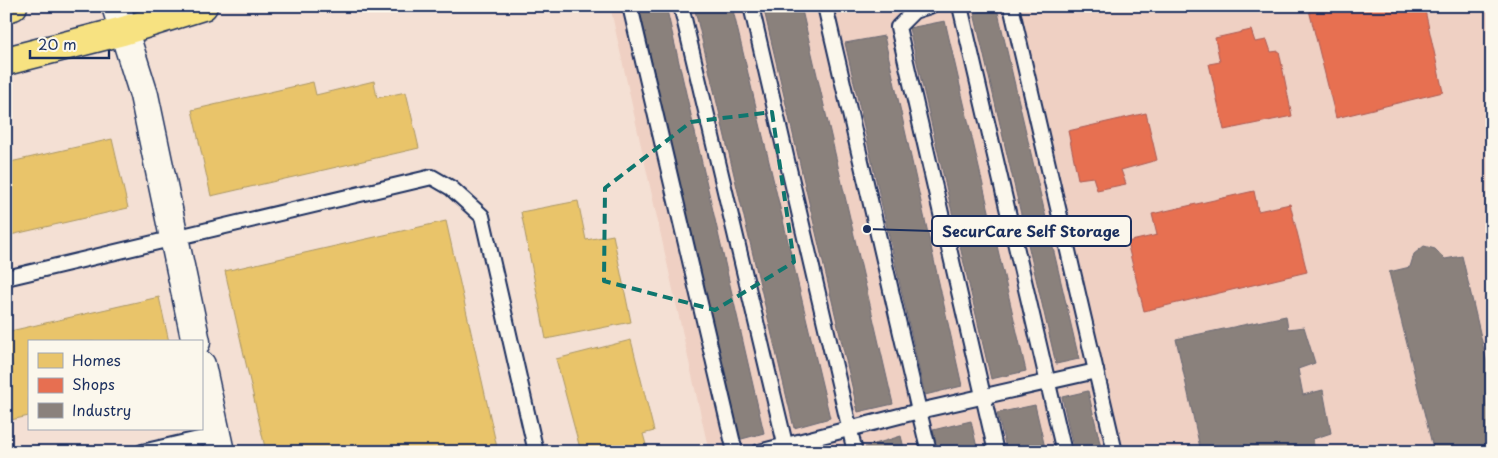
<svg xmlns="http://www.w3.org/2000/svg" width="1498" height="458" font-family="'Playpen Sans',sans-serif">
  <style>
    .built { fill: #efd0c3 }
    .homes { fill: #e9c46a; stroke: #ab9766 }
    .shops { fill: #e76f51; stroke: #aa5c55 }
    .industry { fill: #8a817c; stroke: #696873 }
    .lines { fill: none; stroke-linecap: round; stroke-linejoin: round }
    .service-casing { stroke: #1b2f5e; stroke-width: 18 }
    .minor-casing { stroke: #1b2f5e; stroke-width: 31 }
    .primary-casing { stroke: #1b2f5e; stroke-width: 31 }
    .service { stroke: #fbf7ec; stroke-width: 14 }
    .minor { stroke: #fbf7ec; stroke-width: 28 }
    .primary { stroke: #f7e281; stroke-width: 28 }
    .marked { fill: none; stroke: #0f766e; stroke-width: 4; stroke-dasharray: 10 6; stroke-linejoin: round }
    .leader { fill: none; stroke: #1b2f5e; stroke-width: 2 }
    .callout-dot { fill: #1b2f5e; stroke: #fbf7ec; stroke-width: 2 }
    .callout { fill: #fbf7ec; stroke: #1b2f5e; stroke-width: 2 }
    .callout-label { font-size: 15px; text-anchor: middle; font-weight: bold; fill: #1b2f5e }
  </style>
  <rect width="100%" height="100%" fill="#f4e0d4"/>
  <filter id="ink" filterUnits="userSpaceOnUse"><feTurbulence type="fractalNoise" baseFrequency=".02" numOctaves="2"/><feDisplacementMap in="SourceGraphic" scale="10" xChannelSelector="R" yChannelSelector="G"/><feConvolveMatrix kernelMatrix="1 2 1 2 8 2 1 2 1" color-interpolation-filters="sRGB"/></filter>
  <g filter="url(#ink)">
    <!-- built -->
    <path class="built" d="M 610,6 L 1492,6 L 1492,452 L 709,452 Z"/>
    <!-- homes -->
    <g class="homes">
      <path d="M 374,81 L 377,98 L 406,92 L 419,148 L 211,196 L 192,110 L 313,82 L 316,95 Z"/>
      <path d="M 112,139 L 128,208 L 6,236 L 6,163 Z"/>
      <path d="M 578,201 L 586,240 L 613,235 L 631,322 L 546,339 L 521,212 Z"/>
      <path d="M 446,221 L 498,452 L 266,452 L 225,271 Z"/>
      <path d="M 159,297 L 169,342 L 29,342 L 29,416 L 6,421 L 6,332 Z"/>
      <path d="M 631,340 L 654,431 L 643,434 L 648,452 L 581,452 L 556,359 Z"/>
    </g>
    <!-- shops -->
    <g class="shops">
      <path d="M 1308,6 L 1424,6 L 1443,92 L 1336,118 Z"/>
      <path d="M 1251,30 L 1255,42 L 1267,40 L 1271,52 L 1279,51 L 1292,116 L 1224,130 L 1209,64 L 1220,62 L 1215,38 Z"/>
      <path d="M 1146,113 L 1157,160 L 1121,170 L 1126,184 L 1097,190 L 1093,177 L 1078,179 L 1068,131 Z"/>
      <path d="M 1254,191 L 1258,211 L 1290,204 L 1307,272 L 1144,311 L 1127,242 L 1157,235 L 1152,214 Z"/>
    </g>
    <!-- industry -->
    <g class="industry">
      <path d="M 644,6 L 666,6 L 764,433 L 738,440 L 639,7 Z"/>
      <path d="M 694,6 L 732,6 L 830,418 L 794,428 Z"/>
      <path d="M 763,6 L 801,6 L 893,404 L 858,412 Z"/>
      <path d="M 997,8 L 1079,359 L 1056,364 L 974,13 Z"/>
      <path d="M 945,21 L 1026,371 L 991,379 L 909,28 Z"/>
      <path d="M 884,36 L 962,386 L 925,395 L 845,43 Z"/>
      <path d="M 1424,246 L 1435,249 L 1445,259 L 1462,256 L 1492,384 L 1492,443 L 1462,452 L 1434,452 L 1389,272 L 1410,267 L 1414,254 Z"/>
      <path d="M 1286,316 L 1288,329 L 1304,327 L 1315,363 L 1298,369 L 1303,395 L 1323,390 L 1331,433 L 1313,439 L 1315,452 L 1201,452 L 1176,339 Z"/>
      <path d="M 1088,391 L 1102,452 L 1074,452 L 1062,397 Z"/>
      <path d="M 1035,405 L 1046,452 L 1007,452 L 997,413 Z"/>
      <path d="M 971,421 L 978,452 L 938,452 L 933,430 Z"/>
      <path d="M 901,436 L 905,452 L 866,452 L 865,447 Z"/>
    </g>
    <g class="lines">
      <!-- service casing -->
      <g class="service-casing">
        <g id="service">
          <path d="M 630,6 L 735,452"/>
          <path d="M 681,6 L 787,452"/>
          <path d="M 751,6 L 855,452"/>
          <path d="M 825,6 L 919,411 L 1096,371 L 1115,452"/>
          <path d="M 930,6 L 914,11 L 898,27 L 996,452"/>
          <path d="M 960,6 L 1064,452"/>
          <path d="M 1011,6 L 1096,371"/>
          <path d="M 6,278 L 432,177 L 451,188 L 482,216 L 536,452"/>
          <path d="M 142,452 L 216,435"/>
          <path d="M 759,452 L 919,411 L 929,452"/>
        </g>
      </g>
      <!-- minor casing -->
      <g class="minor-casing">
        <g id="minor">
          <path d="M 116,6 L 144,95 L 196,342"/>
          <path d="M 201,365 L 220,452"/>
        </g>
      </g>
      <!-- primary casing -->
      <g class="primary-casing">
        <g id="primary">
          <path d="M 6,8 L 13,6"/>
          <path d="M 6,61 L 123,31 L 203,6"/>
        </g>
      </g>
      <!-- service -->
      <use href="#service" class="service"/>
      <!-- minor -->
      <use href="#minor" class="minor"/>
      <!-- primary -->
      <use href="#primary" class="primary"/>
    </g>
  </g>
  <!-- marked area -->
  <path class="marked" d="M 772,112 L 794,262 L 715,310 L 604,281 L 605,188 L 691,122 Z"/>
  <!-- callouts -->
  <path class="leader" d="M867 229L932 231"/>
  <circle class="callout-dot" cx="867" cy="229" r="5"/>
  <rect class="callout" x="932" y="216" width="199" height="30" rx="5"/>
  <g class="callout-label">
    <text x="1031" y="237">SecurCare Self Storage</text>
  </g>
  <!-- margin -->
  <rect width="1498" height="458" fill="none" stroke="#fbf7ec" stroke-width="25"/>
  <rect x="12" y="12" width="1473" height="433" fill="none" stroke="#1b2f5e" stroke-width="2" filter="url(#ink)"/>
  <!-- legend -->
  <rect x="28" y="340" width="175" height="90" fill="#fbf7ec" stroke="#a1a7b3"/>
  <rect x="38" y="353" width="25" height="15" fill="#e9c46a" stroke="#a1a7b3"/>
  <text x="72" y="366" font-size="15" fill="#1b2f5e">Homes</text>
  <rect x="38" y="378" width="25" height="15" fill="#e76f51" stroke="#a1a7b3"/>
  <text x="72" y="390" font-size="15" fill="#1b2f5e">Shops</text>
  <rect x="38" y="403" width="25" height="15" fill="#8a817c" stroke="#a1a7b3"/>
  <text x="72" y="416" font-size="15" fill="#1b2f5e">Industry</text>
  <!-- scale -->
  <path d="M30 50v8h79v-8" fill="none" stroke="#1b2f5e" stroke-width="2.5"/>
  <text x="38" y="50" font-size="15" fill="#1b2f5e" stroke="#fbf7ec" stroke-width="4" paint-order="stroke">20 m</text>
</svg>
